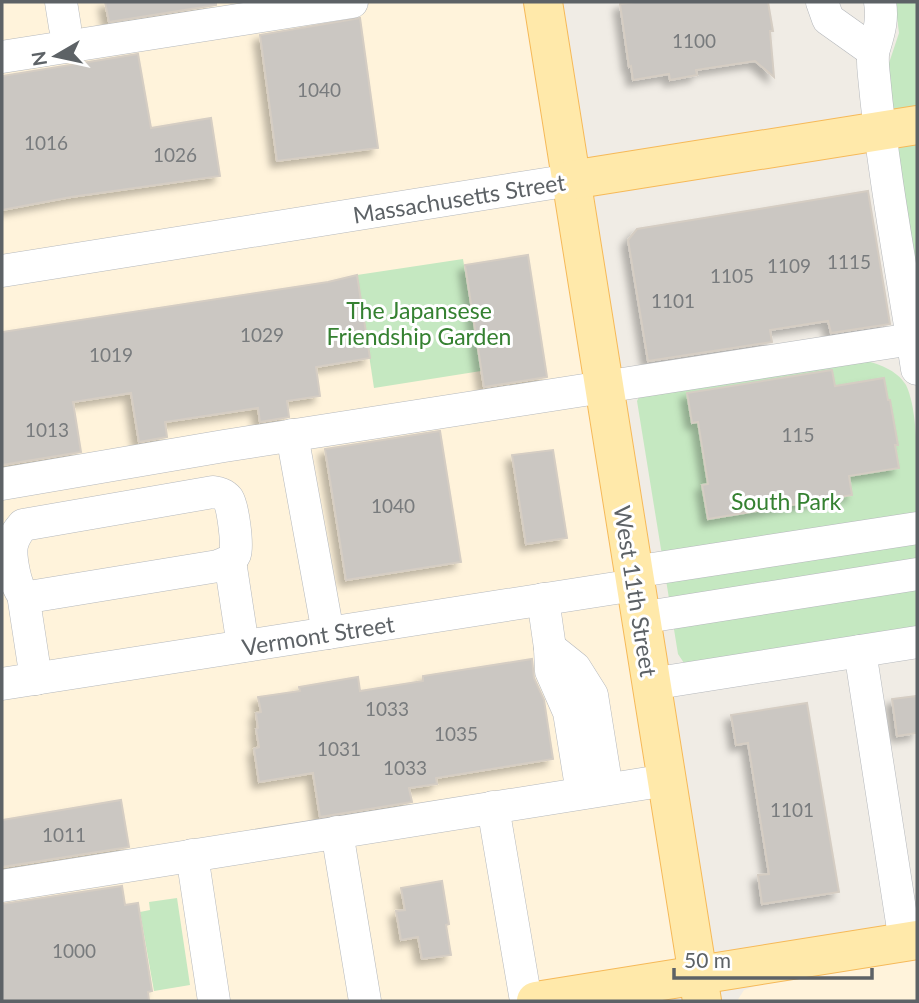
<svg xmlns="http://www.w3.org/2000/svg" width="919" height="1003" font-family="Lato,sans-serif">
  <style>
    .commercial { fill: #fff3db }
    .green { fill: #c5e8c1 }
    .building { fill: #cbc7c2; stroke: #d5cdc3; stroke-width: 2; filter: url(#shadow) }
    .lines { fill: none; stroke-linecap: round; stroke-linejoin: round }
    .minor-casing { stroke: #b5b8bc; stroke-width: 33 }
    .major-casing { stroke: #f6b958; stroke-width: 40 }
    .minor { stroke: #fff; stroke-width: 32 }
    .major { stroke: #ffe9aa; stroke-width: 38 }
    .labels { text-anchor: middle; dominant-baseline: central; stroke-width: 6; stroke-linejoin: round; paint-order: stroke }
    .number-label { font-size: 19px; fill: #787b7d }
    .street-label { font-size: 23px; fill: #5d6266; stroke: #fff }
    .park-label { font-size: 23px; fill: #358131; stroke: #fff }
  </style>
  <defs>
    <filter id="shadow"><feDropShadow dx="-6" dy="6" stdDeviation="3.5" flood-color="#0004"/></filter>
  </defs>
  <rect width="100%" height="100%" fill="#f0ece5"/>
  <!-- commercial -->
  <g class="commercial">
    <path d="M 2,2 L 543,2 L 697,975 L 536,1001 L 2,1001 Z"/>
    <path d="M 917,960 L 917,1001 L 737,1001 L 744,990 L 755,986 Z"/>
  </g>
  <!-- green -->
  <g class="green">
    <path d="M 895,2 L 917,2 L 917,280 L 902,187 L 888,66 L 899,33 Z"/>
    <path d="M 463,259 L 481,371 L 374,388 L 357,275 Z"/>
    <path d="M 861,359 C 878,364 896,369 906,385 C 919,412 917,471 917,502 C 917,545 917,588 917,631 L 684,663 L 678,654 L 637,401 L 639,397 Z"/>
    <path d="M 177,898 L 190,985 L 154,991 L 140,912 L 150,910 L 149,902 Z"/>
  </g>
  <!-- building -->
  <g class="building">
    <path d="M 105,2 L 216,2 L 216,5 L 109,22 Z"/>
    <path d="M 635,2 L 768,2 L 773,31 L 770,31 L 774,77 L 755,61 L 696,70 L 697,75 L 670,80 L 669,74 L 633,80 L 631,66 L 629,67 L 620,4 Z"/>
    <path d="M 360,18 L 378,148 L 277,161 L 260,35 Z"/>
    <path d="M 138,54 L 151,128 L 211,118 L 220,176 L 71,197 L 2,210 L 2,76 Z"/>
    <path d="M 868,191 L 890,324 L 831,333 L 828,321 L 770,330 L 772,342 L 648,361 L 628,240 L 637,229 Z"/>
    <path d="M 528,255 L 547,377 L 484,387 L 465,265 Z"/>
    <path d="M 357,275 L 370,358 L 316,367 L 320,396 L 287,401 L 289,417 L 260,422 L 258,408 L 165,422 L 167,437 L 139,442 L 131,393 L 73,402 L 81,452 L 2,465 L 2,332 L 328,282 Z"/>
    <path d="M 832,370 L 835,386 L 884,378 L 888,400 L 890,400 L 898,445 L 895,445 L 899,468 L 849,476 L 852,495 L 708,519 L 702,485 L 708,484 L 698,422 L 692,423 L 687,393 Z"/>
    <path d="M 440,431 L 461,562 L 346,580 L 325,449 Z"/>
    <path d="M 553,450 L 567,538 L 526,544 L 512,455 Z"/>
    <path d="M 532,659 L 534,678 L 544,700 L 553,759 L 436,778 L 437,784 L 409,788 L 412,802 L 320,817 L 313,773 L 259,782 L 254,749 L 259,747 L 256,729 L 258,728 L 256,713 L 261,712 L 258,697 L 300,691 L 299,687 L 358,677 L 360,691 L 423,681 L 423,676 Z"/>
    <path d="M 917,696 L 917,733 L 897,736 L 892,699 Z"/>
    <path d="M 807,703 L 839,892 L 762,904 L 758,875 L 769,874 L 748,743 L 736,745 L 731,715 Z"/>
    <path d="M 121,800 L 129,847 L 2,867 L 2,820 Z"/>
    <path d="M 442,881 L 449,924 L 446,925 L 451,955 L 422,959 L 418,937 L 401,940 L 396,911 L 405,910 L 401,888 Z"/>
    <path d="M 122,886 L 125,905 L 138,903 L 152,991 L 148,992 L 149,1001 L 2,1001 L 2,904 Z"/>
  </g>
  <g class="lines">
    <!-- minor casing -->
    <g class="minor-casing">
      <g id="minor">
        <path d="M 61,2 L 65,27"/>
        <path d="M 822,2 L 828,19 L 873,51"/>
        <path d="M 880,2 C 883,20 879,32 874,49 C 872,56 873,67 874,76 C 883,174 902,272 917,369"/>
        <path d="M 2,57 L 352,2"/>
        <path d="M 2,271 L 571,180"/>
        <path d="M 292,435 L 328,633"/>
        <path d="M 2,484 L 224,446 L 912,339"/>
        <path d="M 213,492 C 219,493 224,494 228,499 C 233,507 238,545 235,554 C 232,561 225,563 218,566 L 35,596 C 31,596 28,597 24,595 C 15,589 10,555 12,545 C 14,536 18,531 23,525 Z"/>
        <path d="M 230,561 L 243,646"/>
        <path d="M 633,572 L 917,528"/>
        <path d="M 23,594 L 36,679"/>
        <path d="M 543,599 L 550,648 L 551,671 L 569,712 L 582,793"/>
        <path d="M 640,618 L 917,574"/>
        <path d="M 550,648 L 575,668 L 592,695 L 607,789"/>
        <path d="M 860,651 L 905,942"/>
        <path d="M 2,684 L 635,585"/>
        <path d="M 651,684 L 917,642"/>
        <path d="M 493,807 L 526,1001"/>
        <path d="M 337,832 L 365,1001"/>
        <path d="M 192,855 L 214,1001"/>
        <path d="M 2,886 L 667,780"/>
      </g>
    </g>
    <!-- major casing -->
    <g class="major-casing">
      <g id="major">
        <path d="M 543,2 L 702,1001"/>
        <path d="M 571,180 L 917,125"/>
        <path d="M 536,1001 L 917,940"/>
      </g>
    </g>
    <!-- minor -->
    <use href="#minor" class="minor"/>
    <!-- major -->
    <use href="#major" class="major"/>
  </g>
  <g class="labels">
    <!-- number labels -->
    <g class="number-label">
      <text x="694" y="40">1100</text>
      <text x="319" y="89">1040</text>
      <text x="46" y="142">1016</text>
      <text x="175" y="154">1026</text>
      <text x="849" y="261">1115</text>
      <text x="789" y="265">1109</text>
      <text x="732" y="275">1105</text>
      <text x="673" y="300">1101</text>
      <text x="262" y="334">1029</text>
      <text x="111" y="354">1019</text>
      <text x="47" y="429">1013</text>
      <text x="798" y="434">115</text>
      <text x="393" y="505">1040</text>
      <text x="387" y="708">1033</text>
      <text x="456" y="733">1035</text>
      <text x="339" y="748">1031</text>
      <text x="405" y="767">1033</text>
      <text x="792" y="809">1101</text>
      <text x="64" y="834">1011</text>
      <text x="74" y="950">1000</text>
    </g>
    <!-- street labels -->
    <g class="street-label">
      <text transform="translate(459 198) rotate(-9)">Massachusetts Street</text>
      <text transform="translate(636 591) rotate(81)">West 11th Street</text>
      <text transform="translate(318 635) rotate(-9)">Vermont Street</text>
    </g>
    <!-- park labels -->
    <g class="park-label">
      <text x="419" y="310">The Japansese<tspan x="419" dy="26">Friendship Garden</tspan></text>
      <text x="786" y="501">South Park</text>
    </g>
  </g>
  <!-- border -->
  <rect width="919" height="1003" fill="none" stroke="#5d6266" stroke-width="7"/>
  <!-- north arrow -->
  <g transform="translate(56 56) rotate(261)" stroke="#ffffff" stroke-width="5" paint-order="stroke">
  <path d="M0-5L12 26L0 18L-12 26Z" fill="#5d6266"/>
  <text y="-10" font-size="19" font-weight="bold" text-anchor="middle" fill="#5d6266">N</text>
  </g>
  <!-- scale -->
  <path d="M674 968v10h198v-10" fill="none" stroke="#5d6266" stroke-width="3.5"/>
  <text x="684" y="968" font-size="21" fill="#5d6266" stroke="#ffffff" stroke-width="5" paint-order="stroke">50 m</text>
</svg>
